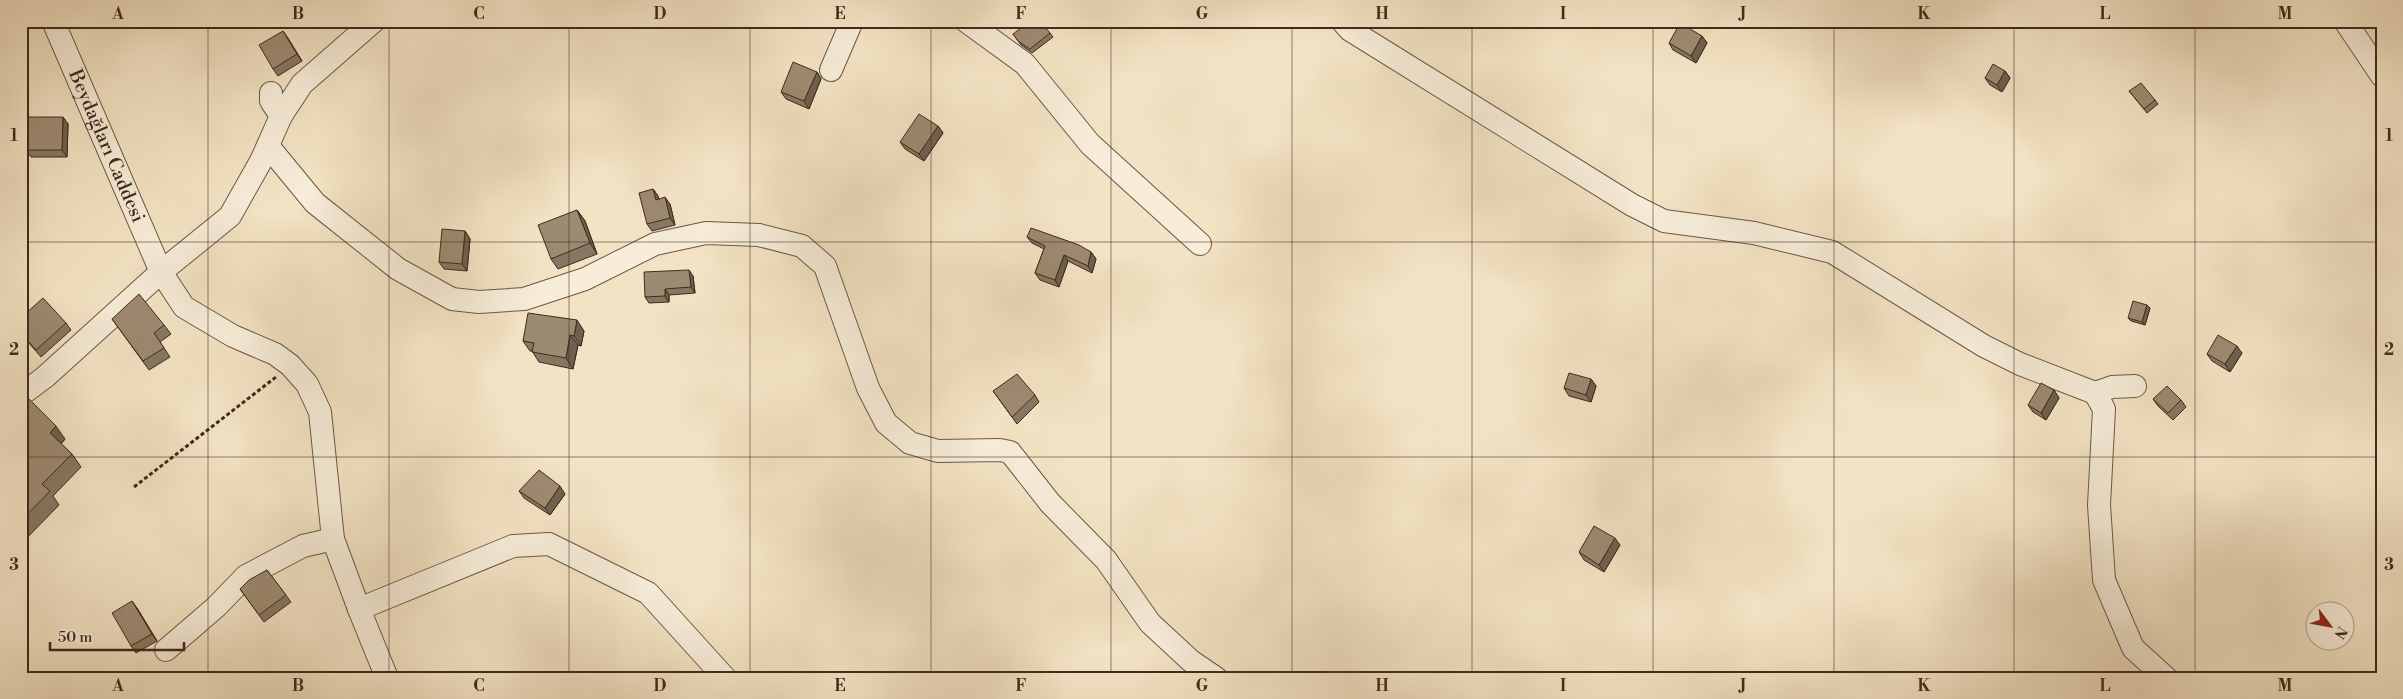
<svg xmlns="http://www.w3.org/2000/svg" width="2403" height="699" font-family="'Libre Bodoni',serif">
  <style>
    .lines { fill: none; stroke-linecap: round; stroke-linejoin: round }
    .minor-casing { stroke: #6c5844; stroke-width: 24 }
    .path { stroke: #3f2a1a; stroke-width: 3; stroke-dasharray: 4 2.5; stroke-linecap: butt }
    .minor { stroke: #f7edd9; stroke-width: 22 }
    .wall { fill: #877762; stroke: #3f2a1a }
    .shaded-wall { fill: #6e6150; stroke: #3f2a1a }
    .building { fill: #9d8a72; stroke: #3f2a1a }
    .grid { fill: none; stroke: #3f2a1a; stroke-width: 1; stroke-opacity: 0.55 }
    .labels { text-anchor: middle; dominant-baseline: central; stroke-width: 4.5; stroke-linejoin: round; paint-order: stroke }
    .street-label { font-size: 19px; fill: #3f2a1a; stroke: #f7edd9 }
    .neatline { fill: none; stroke: #3f2a1a; stroke-width: 2 }
    .grid-label { font-size: 16px; text-anchor: middle; font-weight: bold; fill: #3f2a1a }
  </style>
  <rect width="100%" height="100%" fill="#f3e3c4"/>
  <filter id="stains"><feTurbulence type="fractalNoise" baseFrequency=".004" numOctaves="4"/><feColorMatrix values="0 0 0 0 .2 0 0 0 0 .09 0 0 0 0 .02 0 0 0 .5 -.17"/></filter>
  <radialGradient id="worn" r=".72"><stop offset=".6" stop-color="#630" stop-opacity="0"/><stop offset="1" stop-color="#630" stop-opacity=".3"/></radialGradient>
  <g class="lines">
    <!-- minor casing -->
    <g class="minor-casing">
      <g id="minor">
        <path id="s1" d="M 53,21 L 161,272 L 184,307 L 233,336 L 275,354 L 290,365 L 307,384 L 320,412 L 333,539 L 359,609 L 513,546 L 549,544 L 648,593 L 725,678"/>
        <path d="M 966,21 L 1025,64 L 1090,144 L 1200,244"/>
        <path d="M 1342,21 L 1350,30 L 1632,205 L 1664,221 L 1754,233 L 1832,252 L 1984,346 L 2020,364 L 2095,393 L 2104,409 L 2099,505 L 2104,580 L 2133,648 L 2166,678"/>
        <path d="M 2345,21 L 2382,76"/>
        <path d="M 831,70 L 852,21"/>
        <path d="M 271,93 L 271,101 L 281,116"/>
        <path d="M 268,146 L 315,203 L 398,269 L 452,299 L 479,302 L 524,299 L 585,279 L 655,244 L 706,233 L 759,235 L 802,246 L 825,266 L 868,388 L 886,423 L 910,443 L 938,451 L 1000,450 L 1010,452 L 1050,503 L 1106,560 L 1150,623 L 1191,661 L 1216,678"/>
        <path d="M 2095,393 L 2112,387 L 2135,386"/>
        <path d="M 21,395 L 45,377 L 161,272 L 230,216 L 261,161 L 281,116 L 302,84 L 374,21"/>
        <path d="M 359,609 L 387,678"/>
        <path d="M 166,650 L 216,607 L 246,576 L 303,546 L 333,539"/>
      </g>
    </g>
    <!-- path -->
    <path class="path" d="M 134,487 L 276,377"/>
    <!-- minor -->
    <use href="#minor" class="minor"/>
  </g>
  <!-- wall -->
  <g class="wall">
    <path d="M 283,31 L 302,61 L 278,76 L 273,69 Z"/>
    <path d="M 1050,33 L 1053,37 L 1032,53 L 1021,45 L 1013,34 Z"/>
    <path d="M 1702,36 L 1707,43 L 1696,63 L 1673,50 L 1669,43 Z"/>
    <path d="M 2005,71 L 2010,78 L 2002,92 L 1990,85 L 1985,78 Z"/>
    <path d="M 817,72 L 821,79 L 809,109 L 786,99 L 781,92 Z"/>
    <path d="M 2129,91 L 2155,100 L 2158,104 L 2147,113 Z"/>
    <path d="M 63,117 L 68,124 L 67,157 L 31,157 L 26,150 Z"/>
    <path d="M 938,126 L 943,133 L 924,161 L 905,149 L 900,142 Z"/>
    <path d="M 653,189 L 658,196 L 659,199 L 670,204 L 675,225 L 652,231 L 647,224 Z"/>
    <path d="M 577,210 L 585,221 L 597,254 L 558,269 L 551,259 Z"/>
    <path d="M 465,231 L 470,239 L 467,271 L 444,269 L 439,262 Z"/>
    <path d="M 1027,237 L 1091,252 L 1096,259 L 1092,273 L 1068,261 L 1059,287 L 1040,280 L 1035,273 L 1044,249 L 1032,243 Z"/>
    <path d="M 693,276 L 695,293 L 669,295 L 669,302 L 649,303 L 645,297 Z"/>
    <path d="M 2150,308 L 2145,325 L 2131,321 L 2128,318 Z"/>
    <path d="M 24,315 L 66,323 L 71,330 L 41,357 L 21,334 L 21,327 L 28,321 Z"/>
    <path d="M 112,319 L 164,325 L 171,334 L 160,342 L 170,357 L 149,370 Z"/>
    <path d="M 584,331 L 581,346 L 578,345 L 573,369 L 539,362 L 532,351 L 530,351 L 523,341 Z"/>
    <path d="M 2242,353 L 2230,372 L 2212,361 L 2207,354 Z"/>
    <path d="M 1591,379 L 1596,386 L 1591,402 L 1569,396 L 1564,388 Z"/>
    <path d="M 2054,390 L 2059,398 L 2046,420 L 2033,412 L 2028,405 Z"/>
    <path d="M 993,391 L 1035,395 L 1039,402 L 1017,424 Z"/>
    <path d="M 2153,399 L 2181,400 L 2186,407 L 2173,420 L 2158,406 Z"/>
    <path d="M 21,407 L 65,439 L 61,444 L 72,454 L 81,467 L 53,496 L 59,505 L 21,544 Z"/>
    <path d="M 519,491 L 565,494 L 550,515 L 524,498 Z"/>
    <path d="M 1620,545 L 1604,572 L 1584,560 L 1579,552 Z"/>
    <path d="M 267,570 L 291,602 L 264,622 L 240,589 Z"/>
    <path d="M 137,608 L 157,641 L 136,653 L 131,646 Z"/>
  </g>
  <!-- shaded-wall -->
  <g class="shaded-wall">
    <path d="M 283,31 L 288,38 L 302,61 L 297,54 Z"/>
    <path d="M 1702,36 L 1707,43 L 1696,63 L 1691,56 Z"/>
    <path d="M 2005,71 L 2010,78 L 2002,92 L 1997,85 Z"/>
    <path d="M 817,72 L 821,79 L 809,109 L 804,101 Z"/>
    <path d="M 63,117 L 68,124 L 67,157 L 62,150 Z"/>
    <path d="M 938,126 L 943,133 L 924,161 L 919,154 Z"/>
    <path d="M 653,189 L 658,196 L 661,207 L 656,200 Z"/>
    <path d="M 665,197 L 670,204 L 675,225 L 670,218 Z"/>
    <path d="M 577,210 L 585,221 L 597,254 L 590,243 Z"/>
    <path d="M 465,231 L 470,239 L 467,271 L 462,264 Z"/>
    <path d="M 1091,252 L 1096,259 L 1092,273 L 1088,266 Z"/>
    <path d="M 1064,255 L 1068,261 L 1059,287 L 1055,280 Z"/>
    <path d="M 689,270 L 693,276 L 695,293 L 691,287 Z"/>
    <path d="M 665,289 L 669,295 L 669,302 L 665,296 Z"/>
    <path d="M 2147,305 L 2150,308 L 2145,325 L 2142,322 Z"/>
    <path d="M 577,320 L 584,331 L 581,346 L 574,336 Z"/>
    <path d="M 570,335 L 578,345 L 573,369 L 566,358 Z"/>
    <path d="M 2237,346 L 2242,353 L 2230,372 L 2225,364 Z"/>
    <path d="M 1591,379 L 1596,386 L 1591,402 L 1586,395 Z"/>
    <path d="M 2054,390 L 2059,398 L 2046,420 L 2041,413 Z"/>
    <path d="M 56,426 L 65,439 L 59,446 L 50,433 Z"/>
    <path d="M 560,486 L 565,494 L 550,515 L 545,508 Z"/>
    <path d="M 1615,538 L 1620,545 L 1604,572 L 1599,565 Z"/>
    <path d="M 132,601 L 137,608 L 157,641 L 152,634 Z"/>
  </g>
  <!-- building -->
  <g class="building">
    <path d="M 1030,21 L 1040,21 L 1050,33 L 1030,49 L 1018,41 L 1013,34 Z"/>
    <path d="M 1680,23 L 1702,36 L 1691,56 L 1669,43 Z"/>
    <path d="M 283,31 L 297,54 L 273,69 L 259,45 Z"/>
    <path d="M 793,62 L 817,72 L 804,101 L 781,92 Z"/>
    <path d="M 1993,64 L 2005,71 L 1997,85 L 1985,78 Z"/>
    <path d="M 2141,83 L 2155,100 L 2144,109 L 2129,91 Z"/>
    <path d="M 919,114 L 938,126 L 919,154 L 900,142 Z"/>
    <path d="M 26,117 L 63,117 L 62,150 L 26,150 Z"/>
    <path d="M 653,189 L 656,200 L 665,197 L 670,218 L 647,224 L 639,193 Z"/>
    <path d="M 577,210 L 590,243 L 551,259 L 538,225 Z"/>
    <path d="M 1031,228 L 1079,245 L 1091,252 L 1088,266 L 1064,255 L 1055,280 L 1035,273 L 1045,246 L 1027,237 Z"/>
    <path d="M 442,229 L 465,231 L 462,264 L 439,262 Z"/>
    <path d="M 689,270 L 691,287 L 665,289 L 665,296 L 645,297 L 644,272 Z"/>
    <path d="M 139,294 L 164,325 L 154,333 L 164,348 L 143,361 L 112,319 Z"/>
    <path d="M 43,298 L 66,323 L 36,350 L 21,333 L 21,327 L 29,320 L 24,315 Z"/>
    <path d="M 2133,301 L 2147,305 L 2142,322 L 2128,318 Z"/>
    <path d="M 528,313 L 577,320 L 574,336 L 570,335 L 566,358 L 532,352 L 534,343 L 523,341 Z"/>
    <path d="M 2218,335 L 2237,346 L 2225,364 L 2207,354 Z"/>
    <path d="M 1569,373 L 1591,379 L 1586,395 L 1564,388 Z"/>
    <path d="M 1017,374 L 1035,395 L 1012,417 L 993,391 Z"/>
    <path d="M 2041,383 L 2054,390 L 2041,413 L 2028,405 Z"/>
    <path d="M 2167,386 L 2181,400 L 2168,413 L 2153,399 Z"/>
    <path d="M 29,399 L 56,426 L 50,433 L 72,454 L 42,484 L 50,491 L 21,521 L 21,407 Z"/>
    <path d="M 539,470 L 560,486 L 545,508 L 519,491 Z"/>
    <path d="M 1594,526 L 1615,538 L 1599,565 L 1579,552 Z"/>
    <path d="M 267,570 L 286,595 L 259,615 L 240,589 L 249,580 Z"/>
    <path d="M 132,601 L 152,634 L 131,646 L 112,613 Z"/>
  </g>
  <!-- grid -->
  <path class="grid" d="M 208,21 L 208,678M 389,21 L 389,678M 569,21 L 569,678M 750,21 L 750,678M 931,21 L 931,678M 1111,21 L 1111,678M 1292,21 L 1292,678M 1472,21 L 1472,678M 1653,21 L 1653,678M 1834,21 L 1834,678M 2014,21 L 2014,678M 2195,21 L 2195,678M 21,242 L 2382,242M 21,457 L 2382,457"/>
  <g class="labels">
    <!-- street labels -->
    <g class="street-label">
      <text stroke="none"><textPath href="#s1" startOffset="136">Beydağları Caddesi</textPath></text>
    </g>
  </g>
  <!-- margin -->
  <rect width="2403" height="699" fill="none" stroke="#f3e3c4" stroke-width="55"/>
  <!-- north arrow -->
  <g transform="translate(2330 626) rotate(122)"><circle r="24" fill="#f7edd9" stroke="#ad9f8d"/>
  <path d="M0-4L9 19L0 12L-9 19Z" fill="#8f2418"/>
  <text y="-8" font-size="14" font-weight="bold" text-anchor="middle" fill="#3f2a1a">N</text>
  </g>
  <!-- scale -->
  <path d="M50 642v8h134v-8" fill="none" stroke="#3f2a1a" stroke-width="2.5"/>
  <text x="58" y="642" font-size="15" fill="#3f2a1a" stroke="#f7edd9" stroke-width="4" paint-order="stroke">50 m</text>
  <rect x="28" y="28" width="2348" height="644" class="neatline"/>
  <g class="grid-label">
    <text x="118" y="19">A</text>
    <text x="298" y="19">B</text>
    <text x="479" y="19">C</text>
    <text x="660" y="19">D</text>
    <text x="840" y="19">E</text>
    <text x="1021" y="19">F</text>
    <text x="1202" y="19">G</text>
    <text x="1382" y="19">H</text>
    <text x="1563" y="19">I</text>
    <text x="1743" y="19">J</text>
    <text x="1924" y="19">K</text>
    <text x="2105" y="19">L</text>
    <text x="2285" y="19">M</text>
    <text x="14" y="141">1</text>
    <text x="2389" y="141">1</text>
    <text x="14" y="355">2</text>
    <text x="2389" y="355">2</text>
    <text x="14" y="570">3</text>
    <text x="2389" y="570">3</text>
    <text x="118" y="691">A</text>
    <text x="298" y="691">B</text>
    <text x="479" y="691">C</text>
    <text x="660" y="691">D</text>
    <text x="840" y="691">E</text>
    <text x="1021" y="691">F</text>
    <text x="1202" y="691">G</text>
    <text x="1382" y="691">H</text>
    <text x="1563" y="691">I</text>
    <text x="1743" y="691">J</text>
    <text x="1924" y="691">K</text>
    <text x="2105" y="691">L</text>
    <text x="2285" y="691">M</text>
  </g>
  <rect width="100%" height="100%" filter="url(#stains)"/>
  <rect width="100%" height="100%" fill="url(#worn)"/>
</svg>
